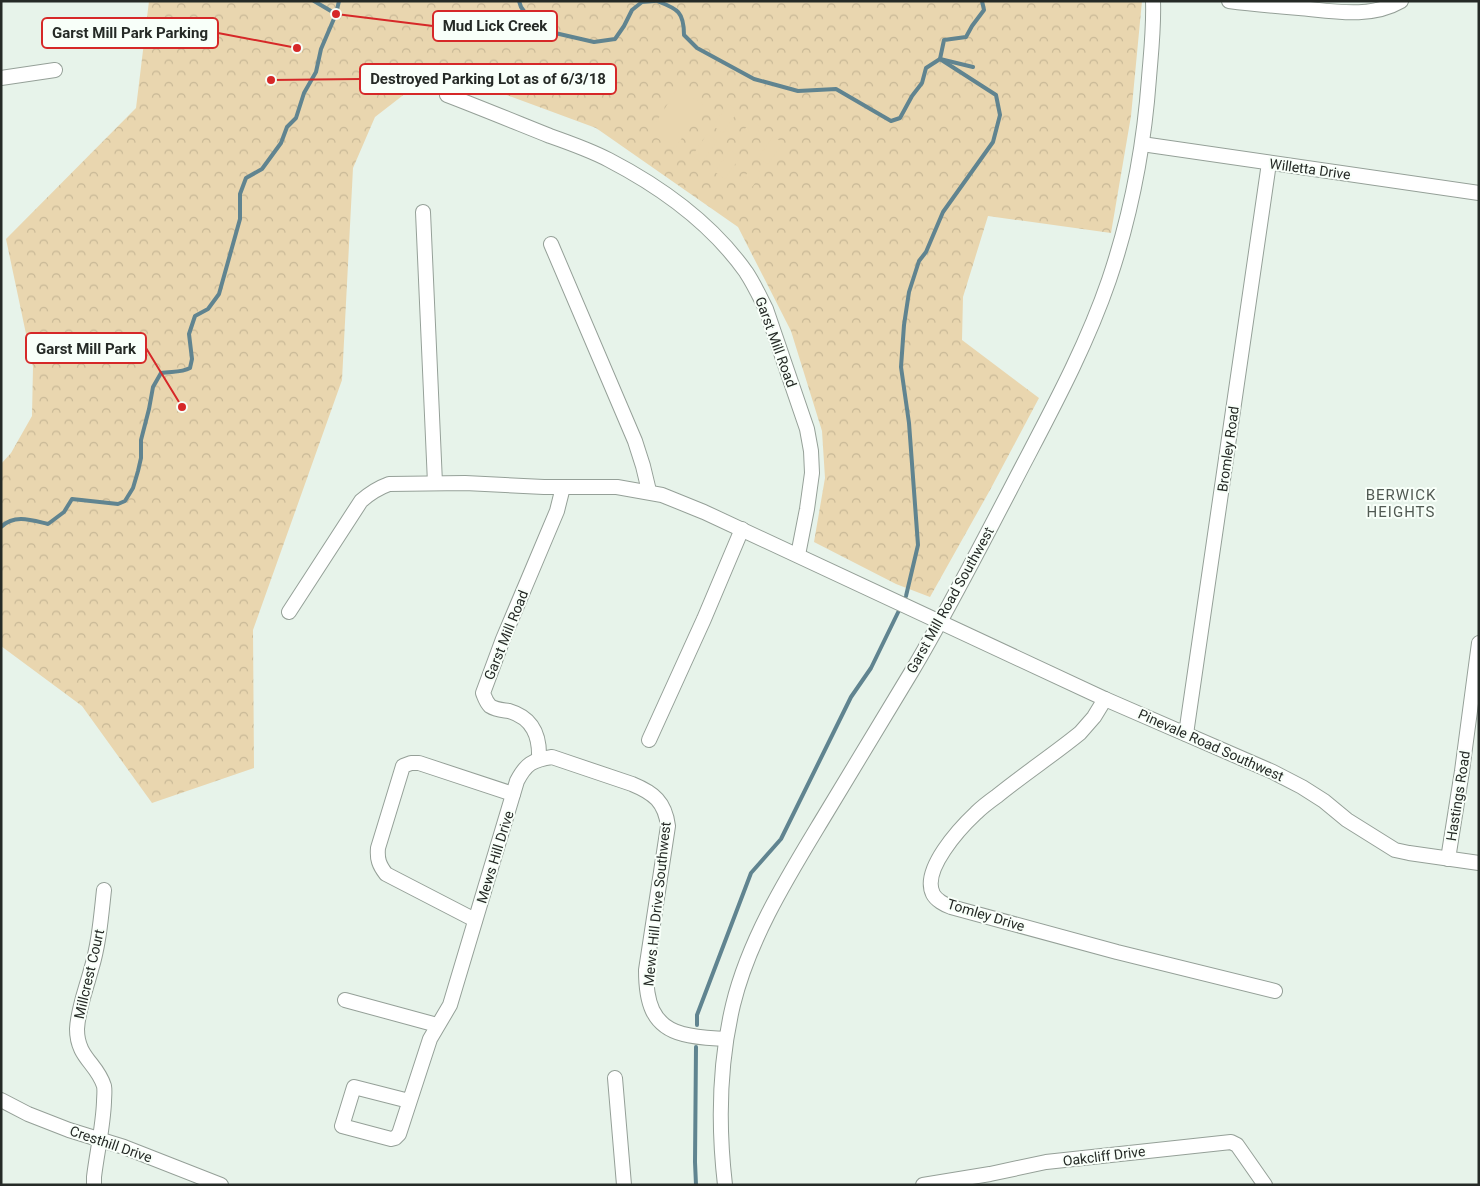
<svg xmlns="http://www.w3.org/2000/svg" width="1480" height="1186" font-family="Roboto,sans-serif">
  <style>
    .forest { fill: url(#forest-crowns) }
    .garden { fill: #e9d6af }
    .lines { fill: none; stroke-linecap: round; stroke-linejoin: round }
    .stream { stroke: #608490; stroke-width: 4 }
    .minor-casing { stroke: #95a098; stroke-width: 16 }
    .minor { stroke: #fff; stroke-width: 14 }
    .labels { text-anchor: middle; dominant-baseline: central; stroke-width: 4; stroke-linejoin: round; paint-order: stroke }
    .street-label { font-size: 14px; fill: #252a26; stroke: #f8fff9 }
    .neighbourhood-label { font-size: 15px; letter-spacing: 1px; fill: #515a53; stroke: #f8fff9 }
    .leader { fill: none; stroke: #d62828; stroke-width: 2 }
    .callout-dot { fill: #d62828; stroke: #f8fff9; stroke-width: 2 }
    .callout { fill: #f8fff9; stroke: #d62828; stroke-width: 2 }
    .callout-label { font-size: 15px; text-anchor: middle; font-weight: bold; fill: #252a26 }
  </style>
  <defs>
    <pattern id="forest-crowns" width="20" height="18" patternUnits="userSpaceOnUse" patternTransform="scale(1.25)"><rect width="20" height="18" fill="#e9d6af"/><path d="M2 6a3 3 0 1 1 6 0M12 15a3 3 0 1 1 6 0" fill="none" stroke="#c8b896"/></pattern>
  </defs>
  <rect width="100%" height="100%" fill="#e7f3ea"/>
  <!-- forest -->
  <path class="forest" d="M 149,1 L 1142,1 L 1131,116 L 1111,233 L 988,216 L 963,297 L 962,340 L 1039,398 L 990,490 L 930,597 L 896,584 L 814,542 L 825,478 L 822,431 L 791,331 L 738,227 L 596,128 L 452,75 L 424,79 L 375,117 L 353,168 L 342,380 L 253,630 L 254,768 L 152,803 L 82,706 L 1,646 L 1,464 L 11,453 L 32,416 L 33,367 L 6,239 L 136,108 Z"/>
  <!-- garden -->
  <g class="garden">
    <path d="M 678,88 L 703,104 L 675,149 L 649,133 Z"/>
    <path d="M 728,104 L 738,111 L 723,133 L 713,126 Z"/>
    <path d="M 751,120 L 761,127 L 746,149 L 736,142 Z"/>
    <path d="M 707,134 L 717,141 L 702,163 L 692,156 Z"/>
    <path d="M 773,136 L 783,143 L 768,164 L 758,158 Z"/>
    <path d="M 730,150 L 740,157 L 725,179 L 715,172 Z"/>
    <path d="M 752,166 L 762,173 L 747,194 L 737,188 Z"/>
  </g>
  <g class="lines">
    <!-- stream -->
    <g class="stream">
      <path d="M 314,1 L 336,14"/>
      <path d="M 519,1 L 521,7 L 531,21 L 542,30 L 594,42 L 615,39 L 624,26 L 632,10 L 642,2 L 655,1"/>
      <path d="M 657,1 C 678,9 684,12 684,35 L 697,48 L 754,79 L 798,91 L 836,89 L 891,121 L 900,118 L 912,96 L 922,83 L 926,68 L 940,59 L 996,95 L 1000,115 L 993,142 L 943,212 L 926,252 L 919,261 L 909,292 L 904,325 L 901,367 L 909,423 L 918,545 L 906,596 L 871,668 L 851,697 L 781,839 L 751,873 L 697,1015 L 697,1025"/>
      <path d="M 973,67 L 940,59 L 944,40 L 966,37 L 972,26 L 984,10 L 982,1"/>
      <path d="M 1,527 C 15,514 31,520 48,524 L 64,512 L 72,499 L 118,504 L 125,501 L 133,488 L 138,471 L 141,458 L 141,440 L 149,409 L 153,387 L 161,373 C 171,371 181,373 190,368 L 192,359 L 189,334 L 195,316 L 208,309 L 219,294 L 240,219 L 240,194 L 246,178 L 262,169 L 281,143 L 287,127 L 296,118 L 304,93 L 316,72 L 321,49 L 336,14 L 339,1"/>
      <path d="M 696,1185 L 695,1162 L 696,1047"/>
    </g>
    <!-- minor casing -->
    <g class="minor-casing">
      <g id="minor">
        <path d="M 1229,1 C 1252,4 1275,6 1299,8 C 1332,11 1370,19 1401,1"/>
        <path d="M 1,78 L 55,70"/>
        <path d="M 447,95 C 481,108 515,122 550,136 C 570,143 590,150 609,160 C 661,187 712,224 746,272 C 754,284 760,297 766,309 L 807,429 L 811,451 L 812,473 L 807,509 L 798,555"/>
        <path d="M 1142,144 L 1479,193"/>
        <path d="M 423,212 L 435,483"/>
        <path d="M 551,244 L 635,441 L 643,466 L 649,491"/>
        <path d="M 289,612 L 361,501 C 370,493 378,488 389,484 L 465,483 L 544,487 L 617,487 L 662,495 L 704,512 L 1105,699 L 1273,772 L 1302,787 L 1324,801 L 1347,820 L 1395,850 L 1409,853 L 1479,863"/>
        <path d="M 1105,699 L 1094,717 L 1080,733 C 1053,755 1024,774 997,796 C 990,801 982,807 976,813 C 960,828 921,870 933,894 C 936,900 945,905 951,907 L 1117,952 L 1275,991"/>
        <path d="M 1186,734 L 1269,163"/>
        <path d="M 649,740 L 704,619 L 742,529"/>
        <path d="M 539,759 C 540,736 533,718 509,711 C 503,710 496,710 490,706 C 486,702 485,698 483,693 L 503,639 L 557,511 L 563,487"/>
        <path d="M 1448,859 L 1462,771 L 1479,643"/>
        <path d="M 475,920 L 386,874 C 379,865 377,859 378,848 L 403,766 L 411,763 L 419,763 L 513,794"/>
        <path d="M 345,1000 L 437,1025"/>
        <path d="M 615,1078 L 624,1185"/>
        <path d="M 1,1100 L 28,1114 L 69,1130 L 124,1147 L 221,1185"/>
        <path d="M 409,1101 L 354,1087 L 342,1126 L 391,1139 L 395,1138 L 399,1134 L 430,1039 L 450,1005 L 517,781 C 526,764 532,760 552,757 L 632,784 C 654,793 665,802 668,826 L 646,970 C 646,1000 651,1026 683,1034 C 697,1038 712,1038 726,1039"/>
        <path d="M 94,1185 L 94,1177 C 97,1152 103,1127 104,1102 C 104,1097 105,1091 104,1086 C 97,1063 77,1058 77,1029 C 78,1009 86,989 91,970 C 99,944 101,917 104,890"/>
        <path d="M 725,1185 C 718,1125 719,1064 733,1005 C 749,939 787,878 822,820 C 852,771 882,721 912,671 C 947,612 978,551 1010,490 C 1045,422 1084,353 1109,280 C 1131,215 1144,147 1149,78 C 1151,53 1154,27 1153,1"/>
        <path d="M 923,1185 L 990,1174 L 1046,1162 L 1231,1142 L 1237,1145 L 1265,1185"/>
      </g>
    </g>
    <!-- minor -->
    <use href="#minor" class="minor"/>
  </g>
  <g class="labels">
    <!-- street labels -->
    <g class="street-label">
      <text transform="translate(1310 169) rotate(8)">Willetta Drive</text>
      <text transform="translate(776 342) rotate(70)">Garst Mill Road</text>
      <text transform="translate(1228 449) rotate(-82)">Bromley Road</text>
      <text transform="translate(950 600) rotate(-61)">Garst Mill Road Southwest</text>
      <text transform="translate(506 635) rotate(-68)">Garst Mill Road</text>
      <text transform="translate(1211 745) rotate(24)">Pinevale Road Southwest</text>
      <text transform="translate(1458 796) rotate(-81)">Hastings Road</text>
      <text transform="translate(495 857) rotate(-73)">Mews Hill Drive</text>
      <text transform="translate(657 904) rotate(-84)">Mews Hill Drive Southwest</text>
      <text transform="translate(986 915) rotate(17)">Tomley Drive</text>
      <text transform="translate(89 974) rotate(-77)">Millcrest Court</text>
      <text transform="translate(111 1144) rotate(19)">Cresthill Drive</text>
      <text transform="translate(1104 1156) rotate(-7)">Oakcliff Drive</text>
    </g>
    <!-- neighbourhood labels -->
    <g class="neighbourhood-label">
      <text x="1401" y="495">BERWICK<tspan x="1401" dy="17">HEIGHTS</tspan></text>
    </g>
  </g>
  <!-- callouts -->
  <path class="leader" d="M336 14L433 26M297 48L218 33M271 80L360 79M182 407L146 348"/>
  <g class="callout-dot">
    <circle cx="336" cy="14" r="5"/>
    <circle cx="297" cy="48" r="5"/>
    <circle cx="271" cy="80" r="5"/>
    <circle cx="182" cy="407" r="5"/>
  </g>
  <g class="callout">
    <rect x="433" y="11" width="124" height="30" rx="5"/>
    <rect x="42" y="18" width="176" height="30" rx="5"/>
    <rect x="360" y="64" width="256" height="30" rx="5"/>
    <rect x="26" y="333" width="120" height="30" rx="5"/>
  </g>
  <g class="callout-label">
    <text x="495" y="31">Mud Lick Creek</text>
    <text x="130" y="38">Garst Mill Park Parking</text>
    <text x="488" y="84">Destroyed Parking Lot as of 6/3/18</text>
    <text x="86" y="354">Garst Mill Park</text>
  </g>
  <!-- border -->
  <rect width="1480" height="1186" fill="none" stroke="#252a26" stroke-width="5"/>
</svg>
